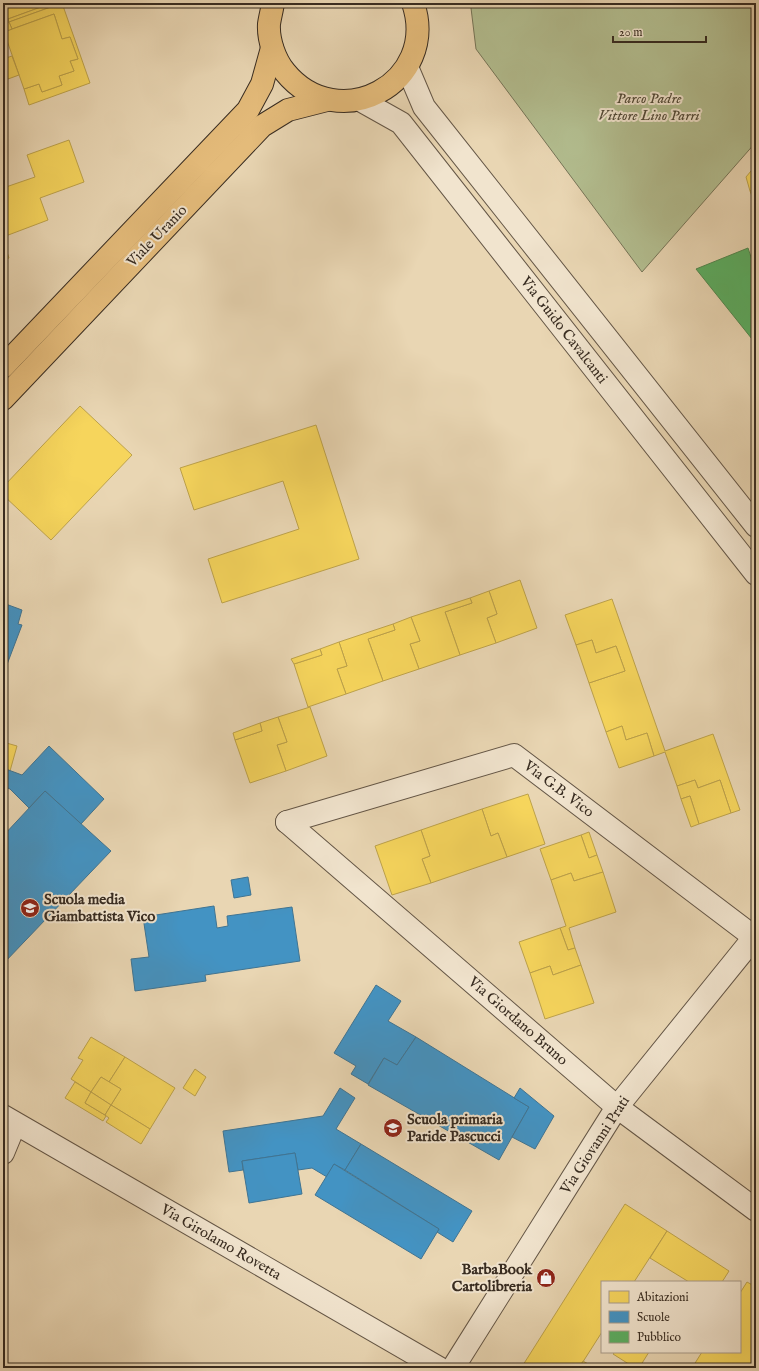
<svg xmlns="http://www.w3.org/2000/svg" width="759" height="1371" font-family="'IM FELL English',serif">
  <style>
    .green { fill: #b3be90; stroke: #767558 }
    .homes { fill: #f6d55c; stroke: #bda24a }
    .schools { fill: #4393c3; stroke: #407492 }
    .public { fill: #5aae61; stroke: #50874e }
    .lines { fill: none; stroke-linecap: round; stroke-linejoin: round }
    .minor-casing { stroke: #645646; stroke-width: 24 }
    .major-casing { stroke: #382c21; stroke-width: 24 }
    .minor { stroke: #f1e4ce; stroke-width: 22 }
    .major { stroke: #e4bb7a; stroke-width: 22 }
    .labels { text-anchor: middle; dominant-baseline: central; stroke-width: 4; stroke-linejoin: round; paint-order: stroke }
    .park-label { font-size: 15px; font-style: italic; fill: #514937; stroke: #f1e4ce }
    .street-label { font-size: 15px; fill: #382c21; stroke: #f1e4ce }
    .poi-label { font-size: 15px; font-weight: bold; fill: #382c21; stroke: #f1e4ce; text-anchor: start }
  </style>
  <rect width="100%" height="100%" fill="#e9d6b3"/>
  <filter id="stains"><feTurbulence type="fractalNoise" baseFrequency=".005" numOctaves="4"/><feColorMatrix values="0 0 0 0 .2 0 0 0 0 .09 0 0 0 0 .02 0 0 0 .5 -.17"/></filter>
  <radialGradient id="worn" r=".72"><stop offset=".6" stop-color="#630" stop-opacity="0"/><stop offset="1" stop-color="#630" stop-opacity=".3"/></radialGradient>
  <!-- green -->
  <path class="green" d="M 469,3 L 756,3 L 756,142 L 642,272 L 476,49 L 471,8 Z"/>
  <!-- homes -->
  <g class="homes">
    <path d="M 3,3 L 52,3 L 8,19 Z"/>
    <path d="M 52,3 L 62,3 L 9,22 L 8,19 Z"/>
    <path d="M 62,3 L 90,83 L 29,105 L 24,89 L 39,84 L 42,92 L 62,85 L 59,76 L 74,71 L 70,61 L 78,59 L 70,37 L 62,39 L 54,14 L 12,29 L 9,22 Z"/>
    <path d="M 3,4 L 9,22 L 5,24 L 3,19 Z"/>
    <path d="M 54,14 L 62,39 L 70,37 L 78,59 L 70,61 L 74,71 L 59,76 L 62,85 L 42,92 L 39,84 L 24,89 L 4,32 Z"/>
    <path d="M 3,19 L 5,24 L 9,22 L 12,29 L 4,32 Z"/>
    <path d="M 12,56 L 19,75 L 8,79 L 3,64 L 3,59 Z"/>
    <path d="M 69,140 L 84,182 L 40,198 L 48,220 L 3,237 L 3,188 L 35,177 L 27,155 Z"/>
    <path d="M 756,165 L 756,189 L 750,191 L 746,177 Z"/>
    <path d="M 756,189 L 756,207 L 750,191 Z"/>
    <path d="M 3,240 L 9,258 L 3,260 Z"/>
    <path d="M 80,406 L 132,455 L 51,540 L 3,495 L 3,487 Z"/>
    <path d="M 316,425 L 359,559 L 222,603 L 208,559 L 299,529 L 283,481 L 194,510 L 180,468 Z"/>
    <path d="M 520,580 L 537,628 L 496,643 L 487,618 L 497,614 L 489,591 Z"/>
    <path d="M 489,591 L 497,614 L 487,618 L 496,643 L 460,655 L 445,612 L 472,603 L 470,598 Z"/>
    <path d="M 470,598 L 472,603 L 445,612 L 460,655 L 419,669 L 410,644 L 420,641 L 411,617 Z"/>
    <path d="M 612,599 L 665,751 L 713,734 L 740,810 L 731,813 L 720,780 L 698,788 L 695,780 L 677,786 L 665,752 L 654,756 L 647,733 L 626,740 L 622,726 L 606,732 L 589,683 L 625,671 L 616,646 L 596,653 L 592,640 L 576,645 L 565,615 Z"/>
    <path d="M 411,617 L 420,641 L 410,644 L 419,669 L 383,681 L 368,639 L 395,630 L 393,624 Z"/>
    <path d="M 393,624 L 395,630 L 368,639 L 383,681 L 346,694 L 337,669 L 347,666 L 339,642 Z"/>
    <path d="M 592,640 L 596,653 L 616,646 L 625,671 L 589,683 L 576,645 Z"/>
    <path d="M 339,642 L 347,666 L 337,669 L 346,694 L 308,707 L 294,664 L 322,655 L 320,649 Z"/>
    <path d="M 320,649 L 322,655 L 294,664 L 291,659 Z"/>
    <path d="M 310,707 L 327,756 L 286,771 L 277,745 L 287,742 L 278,717 Z"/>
    <path d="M 278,717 L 287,742 L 277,745 L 286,771 L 250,783 L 235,740 L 262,731 L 260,723 Z"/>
    <path d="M 260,723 L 262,731 L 235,740 L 233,733 Z"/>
    <path d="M 622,726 L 626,740 L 647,733 L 654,756 L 619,768 L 606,732 Z"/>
    <path d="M 3,742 L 17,746 L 10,771 L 3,768 Z"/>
    <path d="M 695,780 L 698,788 L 720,780 L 731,813 L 699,824 L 690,796 L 681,799 L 677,786 Z"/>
    <path d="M 528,794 L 545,844 L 507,857 L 498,833 L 491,836 L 482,809 Z"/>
    <path d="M 690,796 L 699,824 L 691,827 L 681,799 Z"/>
    <path d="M 482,809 L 491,836 L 498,833 L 507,857 L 431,883 L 422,859 L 430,856 L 421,830 Z"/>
    <path d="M 421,830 L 430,856 L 422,859 L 431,883 L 392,895 L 375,846 Z"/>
    <path d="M 589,832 L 597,855 L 589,858 L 581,835 Z"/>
    <path d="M 581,835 L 589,858 L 597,855 L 603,872 L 574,881 L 571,873 L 551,880 L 540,849 Z"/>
    <path d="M 603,872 L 616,912 L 569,928 L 575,948 L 568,950 L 560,928 L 566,926 L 551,880 L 571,873 L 574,881 Z"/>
    <path d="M 560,928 L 568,950 L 575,948 L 581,965 L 553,975 L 550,966 L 530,973 L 519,942 Z"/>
    <path d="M 581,965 L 594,1003 L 545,1019 L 530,973 L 550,966 L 553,975 Z"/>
    <path d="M 91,1037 L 125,1057 L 109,1082 L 101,1077 L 91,1092 L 71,1079 L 83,1060 L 78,1058 Z"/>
    <path d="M 125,1057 L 175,1088 L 150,1129 L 111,1105 L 121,1089 L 109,1082 Z"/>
    <path d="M 195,1069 L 206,1077 L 195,1096 L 183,1088 Z"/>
    <path d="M 101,1077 L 121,1089 L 111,1105 L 91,1092 Z"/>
    <path d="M 75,1082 L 91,1092 L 85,1103 L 105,1115 L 106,1116 L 103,1121 L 65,1098 Z"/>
    <path d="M 91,1092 L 111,1105 L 105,1115 L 85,1103 Z"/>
    <path d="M 111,1105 L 150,1129 L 141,1144 L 106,1122 L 109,1118 L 105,1115 Z"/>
    <path d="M 625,1204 L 667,1231 L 634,1282 L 602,1282 L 602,1332 L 579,1368 L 527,1368 L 523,1365 Z"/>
    <path d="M 667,1231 L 729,1271 L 722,1282 L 689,1282 L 650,1258 Z"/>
    <path d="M 747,1282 L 756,1287 L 756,1360 L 751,1368 L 692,1368 L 702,1352 L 740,1352 L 740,1293 Z"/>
    <path d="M 615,1352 L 649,1352 L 639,1368 L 635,1368 L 613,1354 Z"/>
    <path d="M 583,1361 L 595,1368 L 579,1368 Z"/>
  </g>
  <!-- schools -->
  <g class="schools">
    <path d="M 3,603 L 22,610 L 18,624 L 22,625 L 3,675 Z"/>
    <path d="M 49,746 L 104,799 L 81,824 L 45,791 L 29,808 L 10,789 L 3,786 L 3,768 L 22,775 Z"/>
    <path d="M 45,791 L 111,851 L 3,964 L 3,836 Z"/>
    <path d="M 248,877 L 251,895 L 234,898 L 231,880 Z"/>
    <path d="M 214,906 L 217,928 L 228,926 L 227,916 L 292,907 L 300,961 L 205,975 L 206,981 L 135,991 L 131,959 L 149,957 L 143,917 Z"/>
    <path d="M 376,985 L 401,1001 L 388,1021 L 416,1037 L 397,1065 L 384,1058 L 368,1084 L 351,1074 L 356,1066 L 334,1053 Z"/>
    <path d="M 416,1037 L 529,1107 L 499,1160 L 368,1085 L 384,1058 L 397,1065 Z"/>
    <path d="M 340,1088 L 355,1098 L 336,1129 L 361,1144 L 345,1170 L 334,1164 L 327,1177 L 312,1168 L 298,1170 L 295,1153 L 242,1161 L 243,1170 L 229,1172 L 223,1131 L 323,1116 Z"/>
    <path d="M 520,1088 L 554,1116 L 535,1149 L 512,1137 L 529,1107 L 514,1098 Z"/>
    <path d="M 361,1144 L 472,1211 L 453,1242 L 437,1232 L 439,1229 L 345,1170 Z"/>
    <path d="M 295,1153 L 302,1194 L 249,1203 L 242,1161 Z"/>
    <path d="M 334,1164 L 439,1229 L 421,1259 L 315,1195 Z"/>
  </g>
  <!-- public -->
  <path class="public" d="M 748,248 L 756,272 L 756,344 L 696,269 Z"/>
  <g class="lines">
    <!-- minor casing -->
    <g class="minor-casing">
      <g id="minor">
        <path d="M 407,67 L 424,107 L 756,526"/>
        <path d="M 360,100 L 401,123 L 756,574"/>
        <path d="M 287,822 L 617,1107 L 756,1210"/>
        <path d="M 287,822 L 514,755 L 754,937 L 756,942"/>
        <path d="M 3,1116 L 439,1368"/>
        <path d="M 3,1153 L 15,1124"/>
        <path d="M 453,1368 L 617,1107 L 756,935"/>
      </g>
    </g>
    <!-- major casing -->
    <g class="major-casing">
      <g id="major">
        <path d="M 273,3 C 272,10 270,17 269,24 C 268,40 275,60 285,72 C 338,137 440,83 413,3"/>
        <path d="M 3,367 L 248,110 L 262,84 L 272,48"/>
        <path d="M 3,399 L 262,126 L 288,110 L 327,100"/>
      </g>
    </g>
    <!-- minor -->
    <use href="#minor" class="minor"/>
    <!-- major -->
    <use href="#major" class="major"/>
  </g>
  <!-- icons -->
  <defs>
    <g id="school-disc" transform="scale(1)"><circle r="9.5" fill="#8f2418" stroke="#f1e4ce"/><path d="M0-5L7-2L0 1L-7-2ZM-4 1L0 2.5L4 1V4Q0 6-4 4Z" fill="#fff"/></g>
    <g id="shop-disc" transform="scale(1)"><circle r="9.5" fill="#8f2418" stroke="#f1e4ce"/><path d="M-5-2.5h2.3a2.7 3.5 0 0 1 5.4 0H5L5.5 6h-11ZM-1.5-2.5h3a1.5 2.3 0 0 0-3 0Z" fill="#fff"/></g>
  </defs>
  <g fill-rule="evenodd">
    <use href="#school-disc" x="30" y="908"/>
    <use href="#school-disc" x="393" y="1128"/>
    <use href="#shop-disc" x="546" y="1278"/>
  </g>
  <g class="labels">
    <!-- park labels -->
    <g class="park-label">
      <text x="649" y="98">Parco Padre<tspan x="649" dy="17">Vittore Lino Parri</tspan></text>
    </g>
    <!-- street labels -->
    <g class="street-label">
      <text transform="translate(157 236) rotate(-46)">Viale Uranio</text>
      <text transform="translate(564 330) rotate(52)">Via Guido Cavalcanti</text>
      <text transform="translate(559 789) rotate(37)">Via G.B. Vico</text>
      <text transform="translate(518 1021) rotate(41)">Via Giordano Bruno</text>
      <text transform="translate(595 1145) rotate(-57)">Via Giovanni Prati</text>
      <text transform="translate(221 1242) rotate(30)">Via Girolamo Rovetta</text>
    </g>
    <!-- poi labels -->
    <g class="poi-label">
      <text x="44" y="899">Scuola media<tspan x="44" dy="17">Giambattista Vico</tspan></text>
      <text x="407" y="1119">Scuola primaria<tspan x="407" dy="17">Paride Pascucci</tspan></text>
      <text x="532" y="1269" text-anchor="end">BarbaBook<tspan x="532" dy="17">Cartolibreria</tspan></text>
    </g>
  </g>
  <!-- margin -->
  <rect width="759" height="1371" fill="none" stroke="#e9d6b3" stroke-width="16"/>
  <rect x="4" y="4" width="751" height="1363" fill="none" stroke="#382c21" stroke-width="2"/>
  <rect x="8" y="8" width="743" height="1355" fill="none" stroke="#382c21"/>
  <!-- legend -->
  <rect x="601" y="1281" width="140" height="72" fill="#f1e4ce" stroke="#a79a89"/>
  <rect x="609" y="1291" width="20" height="12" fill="#f6d55c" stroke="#a79a89"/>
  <text x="637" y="1301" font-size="12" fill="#382c21">Abitazioni</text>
  <rect x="609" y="1311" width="20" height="12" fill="#4393c3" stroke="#a79a89"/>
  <text x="637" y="1321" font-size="12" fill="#382c21">Scuole</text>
  <rect x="609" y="1331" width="20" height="12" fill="#5aae61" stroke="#a79a89"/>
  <text x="637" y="1341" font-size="12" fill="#382c21">Pubblico</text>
  <!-- scale -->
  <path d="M613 36v6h93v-6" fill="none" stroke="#382c21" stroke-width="2"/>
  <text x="619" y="36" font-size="12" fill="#382c21" stroke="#f1e4ce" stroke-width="3" paint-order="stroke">20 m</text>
  <rect width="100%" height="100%" filter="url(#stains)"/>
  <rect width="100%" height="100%" fill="url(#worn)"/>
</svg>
